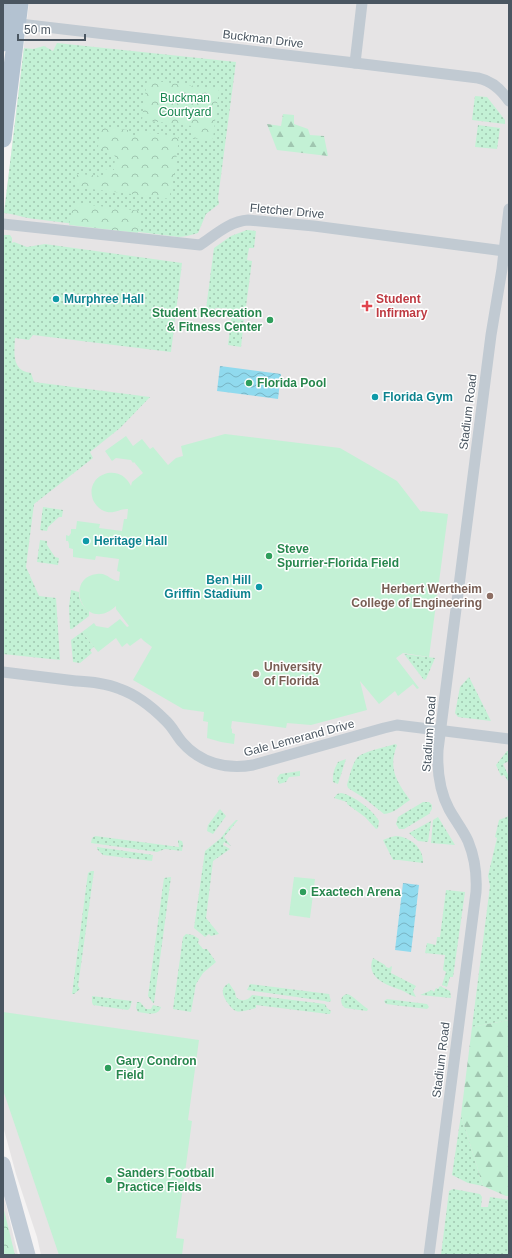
<svg xmlns="http://www.w3.org/2000/svg" width="512" height="1258" font-family="Arial,sans-serif">
  <style>
    .education { fill: #e6e4e5 }
    .grass { fill: url(#grass-dots) }
    .forest { fill: url(#forest-firs) }
    .park { fill: url(#park-crowns) }
    .garden { fill: #c3f1d5 }
    .water { fill: url(#water-waves) }
    .lines { fill: none; stroke-linecap: round; stroke-linejoin: round }
    .street { stroke: #c1cad2; stroke-width: 11 }
    .secondary { stroke: #c1cbd6; stroke-width: 15 }
    .primary { stroke: #b3c2d1; stroke-width: 17 }
    .culture-dot { fill: #0f9aa8; stroke: #fff; stroke-width: 1.5 }
    .health-dot { fill: #e0444e; stroke: #fff; stroke-width: 1.5 }
    .leisure-dot { fill: #2e9e5b; stroke: #fff; stroke-width: 1.5 }
    .education-dot { fill: #8d6e63; stroke: #fff; stroke-width: 1.5 }
    .labels { text-anchor: middle; dominant-baseline: central; stroke-width: 3; stroke-linejoin: round; paint-order: stroke }
    .street-label { font-size: 12px; fill: #4a5661; stroke: #fff }
    .park-label { font-size: 12px; fill: #17864f; stroke: #fff }
    .culture-label { font-size: 12px; font-weight: bold; fill: #0d838f; stroke: #fff; text-anchor: start }
    .health-label { font-size: 12px; font-weight: bold; fill: #be3a42; stroke: #fff; text-anchor: start }
    .leisure-label { font-size: 12px; font-weight: bold; fill: #27864d; stroke: #fff; text-anchor: start }
    .education-label { font-size: 12px; font-weight: bold; fill: #785e54; stroke: #fff; text-anchor: end }
  </style>
  <defs>
    <pattern id="grass-dots" width="8" height="8" patternUnits="userSpaceOnUse"><rect width="8" height="8" fill="#c3f1d5"/><path d="M2 2h.1M6 6h.1" fill="none" stroke="#a0c6b0" stroke-width="1.8" stroke-linecap="round"/></pattern>
    <pattern id="forest-firs" width="22" height="20" patternUnits="userSpaceOnUse"><rect width="22" height="20" fill="#c3f1d5"/><path d="M5 1l3.5 6h-7zM16 11l3.5 6h-7z" fill="#a0c6b0"/></pattern>
    <pattern id="park-crowns" width="20" height="18" patternUnits="userSpaceOnUse"><rect width="20" height="18" fill="#c3f1d5"/><path d="M2 6a3 3 0 1 1 6 0M12 15a3 3 0 1 1 6 0" fill="none" stroke="#a0c6b0"/></pattern>
    <pattern id="water-waves" width="16" height="10" patternUnits="userSpaceOnUse"><rect width="16" height="10" fill="#90daee"/><path d="M0 5q4-4 8 0t8 0" fill="none" stroke="#78b4c4"/></pattern>
  </defs>
  <rect width="100%" height="100%" fill="#f5f3f3"/>
  <!-- education -->
  <g class="education">
    <path d="M 29,3 L 509,3 L 509,1255 L 41,1255 L 37,1237 L 16,1174 L 3,1126 L 3,222 Z"/>
    <path d="M 3,1194 L 7,1209 L 18,1255 L 3,1255 Z"/>
  </g>
  <!-- grass -->
  <g class="grass">
    <path d="M 57,43 L 236,62 L 218,198 L 219,204 L 206,214 L 198,233 L 187,236 L 179,237 L 35,219 C 24,218 15,214 4,213 L 24,48 L 33,49 L 44,46 L 53,51 Z"/>
    <path d="M 475,96 L 487,97 L 505,120 L 505,124 L 472,120 Z"/>
    <path d="M 478,125 L 500,128 L 497,149 L 475,147 Z"/>
    <path d="M 247,230 L 256,231 L 254,248 L 249,248 L 247,260 L 252,261 L 245,314 L 238,313 L 237,319 L 244,320 L 241,347 L 228,345 L 232,312 L 228,311 L 228,309 L 215,308 L 215,310 L 206,309 L 214,248 L 231,236 Z"/>
    <path d="M 3,235 L 10,235 L 12,238 L 12,243 L 14,242 L 27,247 L 45,244 L 182,263 L 171,352 L 33,335 L 29,340 L 15,338 C 14,354 12,371 31,373 L 34,382 L 150,397 L 120,428 L 90,452 L 93,458 L 34,504 L 26,567 L 39,596 L 56,598 L 60,660 L 3,654 Z"/>
    <path d="M 43,507 L 63,510 L 62,517 L 59,517 L 48,527 L 47,531 L 40,530 Z"/>
    <path d="M 40,540 L 47,541 L 47,545 L 55,557 L 59,558 L 58,565 L 37,562 Z"/>
    <path d="M 71,590 L 79,592 C 79,600 82,606 89,611 L 89,616 L 72,629 L 70,629 L 69,607 Z"/>
    <path d="M 82,632 L 94,647 L 90,650 L 92,653 L 80,663 L 73,662 L 71,640 Z"/>
    <path d="M 404,654 L 435,658 L 426,679 L 424,680 Z"/>
    <path d="M 469,677 L 491,721 L 458,717 L 455,713 L 460,687 Z"/>
    <path d="M 395,744 L 397,745 C 388,768 396,781 410,800 C 402,805 393,814 384,814 L 364,798 L 348,788 L 347,785 C 349,778 353,760 359,756 C 366,751 386,747 395,744 Z"/>
    <path d="M 507,751 L 509,751 L 509,761 L 503,764 L 509,777 L 509,781 L 508,781 L 504,775 L 501,776 L 496,765 Z"/>
    <path d="M 346,759 L 338,784 L 333,782 C 332,775 335,767 338,762 Z"/>
    <path d="M 300,771 L 300,776 L 289,777 L 286,782 L 279,784 L 277,778 L 280,774 Z"/>
    <path d="M 341,793 C 353,795 373,810 379,821 L 378,828 L 376,829 L 365,817 L 347,804 L 347,802 L 334,798 L 337,794 Z"/>
    <path d="M 423,802 L 429,802 L 432,805 L 432,809 L 429,814 L 404,829 L 399,829 L 396,824 L 398,817 Z"/>
    <path d="M 220,809 L 226,816 L 213,834 L 207,831 L 208,825 Z"/>
    <path d="M 509,816 L 509,1020 L 472,1027 L 490,886 L 488,876 L 497,838 L 495,837 L 499,820 Z"/>
    <path d="M 438,817 L 455,845 L 431,843 L 433,820 Z"/>
    <path d="M 236,820 L 238,820 L 224,837 L 231,846 L 224,842 L 223,845 L 230,849 L 213,861 L 206,918 L 219,934 L 211,936 L 209,934 L 205,937 L 194,928 L 205,851 L 221,838 L 229,827 Z"/>
    <path d="M 431,821 L 428,842 L 418,841 L 409,833 Z"/>
    <path d="M 95,836 L 179,847 L 178,841 L 178,840 L 182,841 L 183,844 L 182,851 L 165,849 L 157,852 L 91,843 L 92,838 Z"/>
    <path d="M 396,836 C 410,837 424,848 423,863 L 399,860 L 393,860 L 383,840 L 391,837 Z"/>
    <path d="M 97,847 L 153,855 L 152,861 L 103,855 L 97,849 Z"/>
    <path d="M 91,871 L 94,871 L 78,986 L 80,989 L 74,994 L 72,994 L 88,873 Z"/>
    <path d="M 171,877 L 154,1003 L 153,1003 L 148,996 L 164,878 Z"/>
    <path d="M 446,890 L 465,892 L 453,977 L 450,977 L 447,987 L 442,985 L 446,972 L 443,970 L 445,955 L 425,953 L 427,943 L 436,945 L 437,937 L 440,937 Z"/>
    <path d="M 186,934 L 193,935 L 199,939 L 198,943 L 203,949 L 207,949 L 216,962 L 203,973 L 196,984 L 191,1012 L 173,1009 L 183,937 Z"/>
    <path d="M 373,958 L 385,965 L 386,967 L 389,968 L 392,966 L 391,973 L 416,986 L 413,991 L 416,997 C 411,996 406,992 401,990 C 387,985 365,978 373,958 Z"/>
    <path d="M 229,983 L 235,992 L 236,997 C 241,1002 248,1001 252,995 L 325,1004 L 327,1008 L 331,1011 L 330,1014 L 328,1014 L 256,1005 L 256,1008 C 250,1009 242,1013 236,1011 C 231,1009 221,996 223,990 C 223,987 226,985 229,983 Z"/>
    <path d="M 250,984 L 329,994 L 331,1001 L 328,1002 L 325,1001 L 247,990 Z"/>
    <path d="M 440,986 L 450,991 L 451,998 L 420,995 L 432,990 L 434,992 L 436,988 L 438,989 Z"/>
    <path d="M 347,994 C 353,995 361,1005 368,1009 L 367,1011 L 345,1008 C 340,1004 339,996 347,994 Z"/>
    <path d="M 92,996 L 132,1001 L 130,1008 L 128,1010 L 93,1005 L 92,1002 Z"/>
    <path d="M 387,999 L 427,1004 L 429,1007 L 427,1009 L 386,1004 L 384,1001 Z"/>
    <path d="M 137,1002 L 140,1002 L 146,1009 L 151,1009 L 153,1005 L 161,1007 C 158,1017 147,1013 138,1012 L 136,1008 Z"/>
    <path d="M 461,1115 L 483,1186 L 468,1183 L 452,1175 Z"/>
    <path d="M 453,1189 L 480,1194 L 482,1197 L 481,1207 L 488,1207 L 490,1197 L 509,1200 L 509,1255 L 441,1255 L 449,1191 Z"/>
  </g>
  <!-- forest -->
  <g class="forest">
    <path d="M 283,114 L 294,115 L 294,124 L 308,129 L 310,135 L 324,136 L 328,156 L 277,150 L 267,124 L 281,126 Z"/>
    <path d="M 509,1020 L 509,1196 L 506,1196 L 483,1186 L 461,1115 L 472,1027 Z"/>
  </g>
  <!-- park -->
  <g class="park">
    <path d="M 147,80 L 219,89 L 213,138 L 210,140 L 191,138 L 192,126 L 142,120 Z"/>
    <path d="M 100,127 L 128,130 L 128,132 L 130,132 L 131,135 L 136,135 L 138,133 L 140,134 L 140,132 L 177,136 L 179,139 L 173,181 L 172,181 L 170,195 L 171,195 L 171,199 L 75,187 L 77,174 L 103,176 L 104,169 L 114,170 L 115,156 L 107,155 L 108,150 L 98,148 Z"/>
    <path d="M 73,203 L 141,211 L 138,233 L 69,225 Z"/>
    <path d="M 3,1206 L 15,1255 L 3,1255 Z"/>
  </g>
  <!-- garden -->
  <g class="garden">
    <path d="M 225,434 L 340,448 L 397,481 L 421,512 L 422,511 L 448,514 L 429,657 L 403,653 L 396,658 L 419,688 L 417,689 L 413,684 L 398,696 L 395,691 L 379,704 L 360,681 L 367,710 L 311,725 L 287,723 L 286,728 L 232,721 L 231,728 L 232,729 L 232,733 L 235,734 L 234,744 L 221,742 L 207,738 L 208,722 L 203,721 L 204,712 L 183,709 L 133,680 L 152,647 L 144,641 L 141,638 L 130,646 L 127,643 L 122,647 L 116,638 L 98,652 L 82,632 L 94,623 L 96,626 L 108,628 L 120,619 L 127,627 L 129,626 L 116,609 L 116,606 C 85,635 62,578 97,574 C 107,572 111,581 119,581 L 120,572 L 117,571 L 119,559 L 96,556 L 95,560 L 73,557 L 73,549 L 69,548 L 69,544 L 68,541 L 66,541 L 66,535 L 69,536 L 71,533 L 71,529 L 76,529 L 77,521 L 100,524 L 99,528 L 122,531 L 124,519 L 127,519 L 128,509 C 120,508 114,515 104,511 C 99,509 95,504 93,500 C 84,475 119,461 131,486 L 132,482 L 143,473 L 134,462 L 133,463 L 131,460 L 116,458 L 112,461 L 105,451 L 126,436 L 133,446 L 142,439 L 150,449 L 153,447 L 168,465 L 176,458 L 183,456 L 181,446 Z"/>
    <path d="M 294,877 L 315,879 L 310,918 L 289,915 Z"/>
    <path d="M 3,1012 L 199,1040 L 188,1120 L 192,1121 L 176,1238 L 184,1239 L 182,1255 L 59,1255 L 3,1090 Z"/>
  </g>
  <!-- water -->
  <g class="water">
    <path d="M 220,366 L 281,374 L 278,399 L 217,391 Z"/>
    <path d="M 403,883 L 419,885 L 411,952 L 395,950 Z"/>
  </g>
  <g class="lines">
    <!-- street -->
    <g class="street">
      <path d="M 11,23 L 355,63 L 478,78 C 492,81 501,89 509,101"/>
      <path d="M 355,63 L 362,3"/>
      <path d="M 3,224 L 200,245 C 215,235 230,221 248,220 L 314,226 L 504,251"/>
      <path d="M 3,672 C 27,675 51,678 76,681 C 90,682 106,683 120,689 C 137,695 153,708 165,720 C 172,726 176,735 182,742 C 200,763 227,770 253,765 L 384,728 L 397,725 L 509,739"/>
      <path d="M 429,1255 L 476,892 C 477,875 475,858 468,841 C 463,830 455,820 449,809 C 439,790 437,771 438,750 L 491,335 L 502,269 L 509,209"/>
    </g>
    <!-- secondary -->
    <path class="secondary" d="M 3,1164 L 28,1255"/>
    <!-- primary -->
    <g class="primary">
      <path d="M 3,43 L 8,3"/>
      <path d="M 3,139 L 20,3"/>
    </g>
  </g>
  <!-- markers -->
  <g class="culture-dot">
    <circle cx="56" cy="299" r="4"/>
    <circle cx="375" cy="397" r="4"/>
    <circle cx="86" cy="541" r="4"/>
    <circle cx="259" cy="587" r="4"/>
  </g>
  <path class="health-dot" d="M365 300h4v4h4v4h-4v4h-4v-4h-4v-4h4z"/>
  <g class="leisure-dot">
    <circle cx="270" cy="320" r="4"/>
    <circle cx="249" cy="383" r="4"/>
    <circle cx="269" cy="556" r="4"/>
    <circle cx="303" cy="892" r="4"/>
    <circle cx="108" cy="1068" r="4"/>
    <circle cx="109" cy="1180" r="4"/>
  </g>
  <g class="education-dot">
    <circle cx="490" cy="596" r="4"/>
    <circle cx="256" cy="674" r="4"/>
  </g>
  <g class="labels">
    <!-- street labels -->
    <g class="street-label">
      <text transform="translate(263 39) rotate(7)">Buckman Drive</text>
      <text transform="translate(287 211) rotate(5)">Fletcher Drive</text>
      <text transform="translate(468 412) rotate(-83)">Stadium Road</text>
      <text transform="translate(429 734) rotate(-86)">Stadium Road</text>
      <text transform="translate(299 738) rotate(-15)">Gale Lemerand Drive</text>
      <text transform="translate(441 1060) rotate(-83)">Stadium Road</text>
    </g>
    <!-- park labels -->
    <g class="park-label">
      <text x="185" y="98">Buckman<tspan x="185" dy="14">Courtyard</tspan></text>
    </g>
    <!-- culture labels -->
    <g class="culture-label">
      <text x="64" y="299">Murphree Hall</text>
      <text x="383" y="397">Florida Gym</text>
      <text x="94" y="541">Heritage Hall</text>
      <text x="251" y="580" text-anchor="end">Ben Hill<tspan x="251" dy="14">Griffin Stadium</tspan></text>
    </g>
    <!-- health labels -->
    <g class="health-label">
      <text x="376" y="299">Student<tspan x="376" dy="14">Infirmary</tspan></text>
    </g>
    <!-- leisure labels -->
    <g class="leisure-label">
      <text x="262" y="313" text-anchor="end">Student Recreation<tspan x="262" dy="14">&amp; Fitness Center</tspan></text>
      <text x="257" y="383">Florida Pool</text>
      <text x="277" y="549">Steve<tspan x="277" dy="14">Spurrier-Florida Field</tspan></text>
      <text x="311" y="892">Exactech Arena</text>
      <text x="116" y="1061">Gary Condron<tspan x="116" dy="14">Field</tspan></text>
      <text x="117" y="1173">Sanders Football<tspan x="117" dy="14">Practice Fields</tspan></text>
    </g>
    <!-- education labels -->
    <g class="education-label">
      <text x="482" y="589">Herbert Wertheim<tspan x="482" dy="14">College of Engineering</tspan></text>
      <text x="264" y="667" text-anchor="start">University<tspan x="264" dy="14">of Florida</tspan></text>
    </g>
  </g>
  <!-- border -->
  <rect width="512" height="1258" fill="none" stroke="#4a5661" stroke-width="8"/>
  <!-- scale -->
  <path d="M18 34v6h67v-6" fill="none" stroke="#4a5661" stroke-width="2"/>
  <text x="24" y="34" font-size="12" fill="#4a5661" stroke="#ffffff" stroke-width="3" paint-order="stroke">50 m</text>
</svg>
